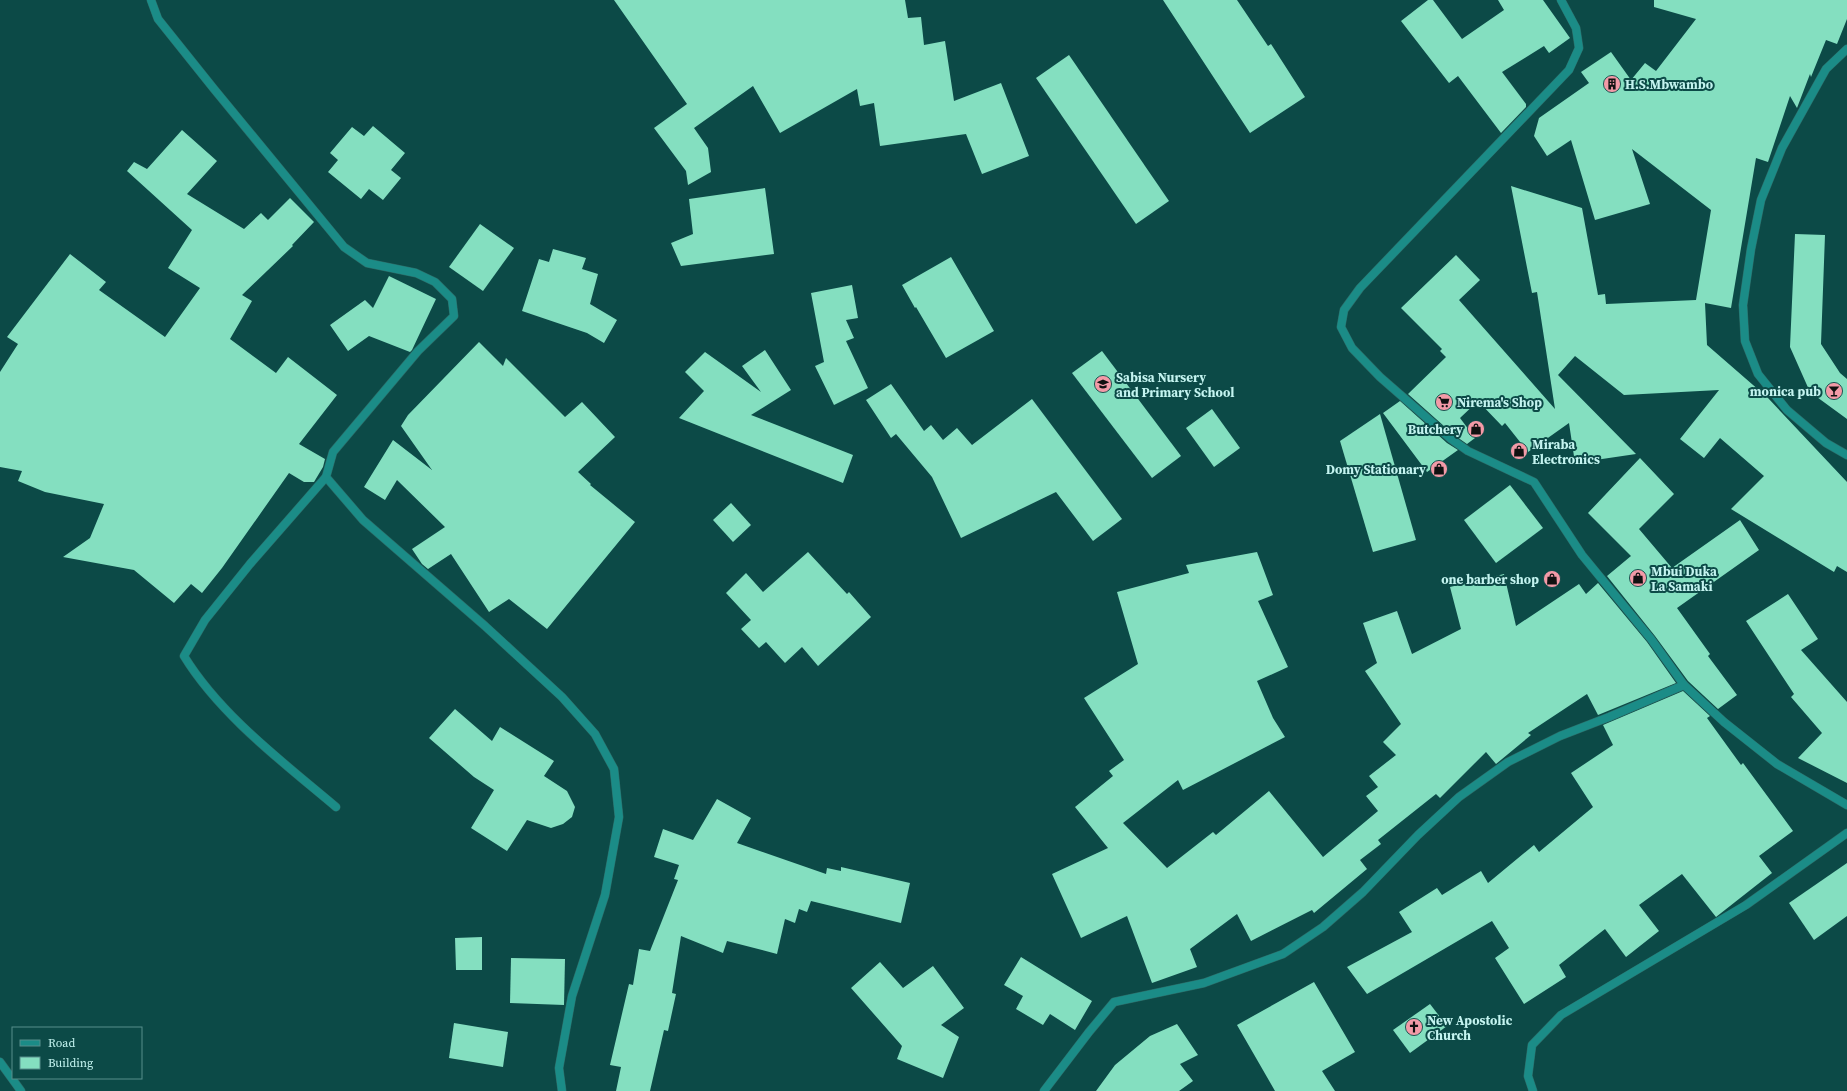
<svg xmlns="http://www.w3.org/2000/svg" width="1847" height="1091" font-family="'Source Serif 4',serif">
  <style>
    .building { fill: #84dfc0 }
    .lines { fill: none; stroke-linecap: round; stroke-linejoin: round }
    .minor-casing { stroke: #2d6965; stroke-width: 9 }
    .minor { stroke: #1b8c87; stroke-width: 8 }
    .labels { text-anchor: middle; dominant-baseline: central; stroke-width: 4; stroke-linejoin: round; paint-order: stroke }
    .poi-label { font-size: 13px; font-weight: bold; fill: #c4f4f0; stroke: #0c4a47; text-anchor: start }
  </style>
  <rect width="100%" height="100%" fill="#0c4a47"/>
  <!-- building -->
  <g class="building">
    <path d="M 614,0 L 905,0 L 908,18 L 921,17 L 924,45 L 945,41 L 954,101 L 1001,83 L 1029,156 L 982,174 L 966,134 L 880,146 L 874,103 L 860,106 L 857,89 L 780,133 L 753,86 L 694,128 L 708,148 L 711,172 L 688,185 L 686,171 L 654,128 L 687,104 Z"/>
    <path d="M 1163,0 L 1237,0 L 1268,46 L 1271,44 L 1305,97 L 1250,133 Z"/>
    <path d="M 1428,0 L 1433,0 L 1462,39 L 1504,10 L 1498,0 L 1543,0 L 1570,38 L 1549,53 L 1544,46 L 1502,72 L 1526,104 L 1526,107 L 1501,133 L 1458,76 L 1449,83 L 1401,21 Z"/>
    <path d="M 1654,0 L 1847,0 L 1847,19 L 1837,44 L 1826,40 L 1811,77 L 1810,74 L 1797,108 L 1790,96 L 1768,162 L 1756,158 L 1731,308 L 1705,303 L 1707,345 L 1768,398 L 1847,482 L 1847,572 L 1837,566 L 1834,572 L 1731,509 L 1764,476 L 1720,438 L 1704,458 L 1680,439 L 1719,390 L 1624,395 L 1575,356 L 1558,375 L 1636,454 L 1575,463 L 1569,423 L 1528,452 L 1505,423 L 1502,426 L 1478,401 L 1460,418 L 1475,438 L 1467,444 L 1454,435 L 1408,394 L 1446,357 L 1440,351 L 1442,349 L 1401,308 L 1456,255 L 1480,280 L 1459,300 L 1555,409 L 1537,292 L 1532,293 L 1511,186 L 1582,208 L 1598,295 L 1605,294 L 1606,304 L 1696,300 L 1711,210 L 1632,149 L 1650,204 L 1595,220 L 1571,140 L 1547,156 L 1534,136 L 1539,118 L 1589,83 L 1581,72 L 1611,52 L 1631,80 L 1645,63 L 1656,71 L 1696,19 L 1654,7 Z"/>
    <path d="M 1069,55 L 1169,201 L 1136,224 L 1036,78 Z"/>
    <path d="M 373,126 L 405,153 L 391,170 L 401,178 L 383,200 L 369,189 L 361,199 L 328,172 L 338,160 L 330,153 L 352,127 L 364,136 Z"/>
    <path d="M 182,130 L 217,161 L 187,194 L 244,229 L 261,213 L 268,220 L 290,198 L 314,222 L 292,245 L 293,246 L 242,295 L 252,301 L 230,339 L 276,373 L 288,357 L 337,395 L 299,444 L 325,459 L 323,467 L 314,482 L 304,482 L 289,473 L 222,568 L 202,593 L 191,584 L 174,603 L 134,570 L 63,557 L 90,538 L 104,504 L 45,492 L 18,481 L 22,471 L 0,467 L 0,372 L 18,344 L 7,337 L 70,254 L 106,282 L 99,290 L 165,337 L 200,288 L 168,268 L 192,230 L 127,171 L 134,162 L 147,169 Z"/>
    <path d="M 765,188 L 774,254 L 681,266 L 671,243 L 693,234 L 689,199 Z"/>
    <path d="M 480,224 L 514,248 L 483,291 L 449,267 Z"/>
    <path d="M 1795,234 L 1825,235 L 1821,344 L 1840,373 L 1847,379 L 1847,419 L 1810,392 L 1790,347 Z"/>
    <path d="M 553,249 L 586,258 L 582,269 L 598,274 L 590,304 L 617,320 L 604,343 L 587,333 L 522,311 L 539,259 L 549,262 Z"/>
    <path d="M 951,257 L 994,331 L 946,358 L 916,307 L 915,308 L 902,285 Z"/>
    <path d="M 389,276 L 436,299 L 412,350 L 410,352 L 369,336 L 348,351 L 330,325 L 365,300 L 373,308 Z"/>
    <path d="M 852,285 L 858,318 L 846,320 L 854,338 L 846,341 L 868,388 L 834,405 L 815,366 L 824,362 L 811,293 Z"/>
    <path d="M 479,342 L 503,366 L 506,358 L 565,417 L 582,402 L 615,437 L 578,472 L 591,484 L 590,485 L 635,522 L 547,629 L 509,599 L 489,612 L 451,554 L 428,569 L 422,564 L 412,549 L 445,527 L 397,480 L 385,500 L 364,487 L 393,440 L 432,470 L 401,426 L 408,415 Z"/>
    <path d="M 765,350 L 791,390 L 751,415 L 853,455 L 843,483 L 679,418 L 704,391 L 685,372 L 705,352 L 761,392 L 742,366 Z"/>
    <path d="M 1102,351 L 1181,456 L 1152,478 L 1072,373 Z"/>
    <path d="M 891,384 L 924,431 L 931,425 L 943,440 L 957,428 L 972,445 L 1032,399 L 1122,519 L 1093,541 L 1056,492 L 961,538 L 932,477 L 896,434 L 891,438 L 866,400 Z"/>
    <path d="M 1400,401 L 1447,443 L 1458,450 L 1427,472 L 1383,413 Z"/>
    <path d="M 1212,409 L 1240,448 L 1214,467 L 1186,428 Z"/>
    <path d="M 1380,414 L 1416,540 L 1373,552 L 1340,441 Z"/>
    <path d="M 1640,458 L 1674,494 L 1639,529 L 1672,568 L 1740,520 L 1759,550 L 1677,608 L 1710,654 L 1708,656 L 1737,695 L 1718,709 L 1688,681 L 1655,636 L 1607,576 L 1631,556 L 1588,513 Z"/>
    <path d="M 1510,485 L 1543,528 L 1496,563 L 1464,520 Z"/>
    <path d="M 731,503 L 751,525 L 733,542 L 713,520 Z"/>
    <path d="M 808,552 L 847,594 L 849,592 L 871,617 L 818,666 L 802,647 L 785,663 L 766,642 L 759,648 L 741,629 L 751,620 L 726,593 L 746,573 L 763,592 Z"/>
    <path d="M 1257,552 L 1273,595 L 1258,601 L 1288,667 L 1257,681 L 1273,718 L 1285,737 L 1183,790 L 1178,780 L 1123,823 L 1167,868 L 1213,832 L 1216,835 L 1269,791 L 1323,857 L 1378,811 L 1366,796 L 1378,787 L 1369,776 L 1396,755 L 1383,742 L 1401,724 L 1365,671 L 1377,663 L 1363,623 L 1397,611 L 1412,654 L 1461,629 L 1450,587 L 1504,574 L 1516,626 L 1579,584 L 1586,594 L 1598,583 L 1647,642 L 1676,683 L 1598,715 L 1587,694 L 1528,733 L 1531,735 L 1496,764 L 1486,752 L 1440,798 L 1436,794 L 1378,840 L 1381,844 L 1360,860 L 1367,869 L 1314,913 L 1312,910 L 1308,912 L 1251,941 L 1237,914 L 1190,949 L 1197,967 L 1152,983 L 1127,916 L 1081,938 L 1052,874 L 1108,848 L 1075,807 L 1113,776 L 1109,771 L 1124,760 L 1084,698 L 1138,664 L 1117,592 L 1189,573 L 1186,565 Z"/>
    <path d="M 1788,594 L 1818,639 L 1801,650 L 1847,702 L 1847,783 L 1798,758 L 1822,733 L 1791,697 L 1794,694 L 1746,621 Z"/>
    <path d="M 1683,691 L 1710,716 L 1707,718 L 1741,765 L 1743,763 L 1793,831 L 1759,856 L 1772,873 L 1716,917 L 1682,874 L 1639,905 L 1659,931 L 1626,957 L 1605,929 L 1559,965 L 1566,977 L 1524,1004 L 1495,958 L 1509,948 L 1492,921 L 1367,994 L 1347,967 L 1412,932 L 1399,912 L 1437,888 L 1442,895 L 1481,871 L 1488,883 L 1534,845 L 1539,852 L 1593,807 L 1571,773 L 1613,745 L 1603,725 Z"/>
    <path d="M 455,709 L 492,741 L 500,727 L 554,761 L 544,776 L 567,791 L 575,807 L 572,817 L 563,824 L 551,828 L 527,820 L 507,851 L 471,828 L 494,790 L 474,777 L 429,738 Z"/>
    <path d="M 717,799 L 751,818 L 737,843 L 826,874 L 827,868 L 841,871 L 841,867 L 910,883 L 901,923 L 811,901 L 807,912 L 799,909 L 795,923 L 785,919 L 777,954 L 727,941 L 723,953 L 681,936 L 672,993 L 676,994 L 668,1031 L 664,1030 L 650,1091 L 616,1091 L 621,1067 L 610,1065 L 629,984 L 633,985 L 639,949 L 650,951 L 678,880 L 674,879 L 679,865 L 654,857 L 663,829 L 693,840 Z"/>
    <path d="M 1847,863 L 1847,916 L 1814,940 L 1789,903 Z"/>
    <path d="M 482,937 L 482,970 L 456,970 L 455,938 Z"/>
    <path d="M 1021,957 L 1092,1001 L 1075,1030 L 1050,1014 L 1043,1025 L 1016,1009 L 1023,996 L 1004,985 Z"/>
    <path d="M 511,958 L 565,959 L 564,1005 L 510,1003 Z"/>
    <path d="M 880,962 L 903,988 L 933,966 L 964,1008 L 941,1025 L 959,1037 L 943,1078 L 897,1059 L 902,1046 L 851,988 Z"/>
    <path d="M 1314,982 L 1355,1052 L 1322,1071 L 1335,1091 L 1275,1091 L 1237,1025 Z"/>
    <path d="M 1430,1004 L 1447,1026 L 1410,1053 L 1393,1030 Z"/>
    <path d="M 454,1023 L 508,1032 L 503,1067 L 449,1058 Z"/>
    <path d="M 1177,1024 L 1198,1055 L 1180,1064 L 1193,1081 L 1179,1091 L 1096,1091 L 1115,1065 L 1150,1036 Z"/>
  </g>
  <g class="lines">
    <!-- minor casing -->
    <g class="minor-casing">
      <g id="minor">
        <path d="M 151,0 L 158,19 L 214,89 L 344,247 L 367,263 L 416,273 L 435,282 L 452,299 L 454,316 L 418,351 L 333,452 L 326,477 L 363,520 L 485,626 L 562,697 L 595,734 L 614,769 L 619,817 L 605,895 L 572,996 L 559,1068 L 562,1091"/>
        <path d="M 1561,0 L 1576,28 L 1579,48 L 1569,70 L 1360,288 L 1344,310 L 1341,327 L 1352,348 L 1380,377 L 1451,439 L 1468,451 L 1534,482 L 1582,555 L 1651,639 L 1684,685 L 1724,722 L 1777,764 L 1847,805"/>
        <path d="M 1847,49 L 1826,69 L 1782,148 L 1761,200 L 1751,249 L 1743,305 L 1745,341 L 1758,374 L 1787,410 L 1826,443 L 1847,455"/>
        <path d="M 326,477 L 250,564 L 205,620 L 184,656 C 220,715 284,763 336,807"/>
        <path d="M 0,1062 L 21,1091"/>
        <path d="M 1044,1091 L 1089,1032 L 1114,1002 L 1204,983 L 1283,954 L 1323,927 L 1363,892 L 1418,835 L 1459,797 L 1508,762 L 1560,736 L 1609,717 L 1684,685"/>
        <path d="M 1533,1091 L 1528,1076 L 1532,1045 L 1561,1015 L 1746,905 L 1847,833"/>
      </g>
    </g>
    <!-- minor -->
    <use href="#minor" class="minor"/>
  </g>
  <!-- icons -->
  <defs>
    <g id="building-disc" transform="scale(0.9)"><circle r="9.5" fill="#f39aa7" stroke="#0c4a47"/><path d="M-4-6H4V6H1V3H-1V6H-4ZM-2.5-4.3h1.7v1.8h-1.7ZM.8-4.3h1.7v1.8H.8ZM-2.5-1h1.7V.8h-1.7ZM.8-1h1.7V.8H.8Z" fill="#111"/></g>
    <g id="school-disc" transform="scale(0.9)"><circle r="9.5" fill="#f39aa7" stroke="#0c4a47"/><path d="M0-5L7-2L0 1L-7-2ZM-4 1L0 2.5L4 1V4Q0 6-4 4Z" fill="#111"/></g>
    <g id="bar-disc" transform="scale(0.9)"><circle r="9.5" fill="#f39aa7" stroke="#0c4a47"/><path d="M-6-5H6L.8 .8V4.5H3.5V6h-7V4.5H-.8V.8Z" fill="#111"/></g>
    <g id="supermarket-disc" transform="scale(0.9)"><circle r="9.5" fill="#f39aa7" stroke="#0c4a47"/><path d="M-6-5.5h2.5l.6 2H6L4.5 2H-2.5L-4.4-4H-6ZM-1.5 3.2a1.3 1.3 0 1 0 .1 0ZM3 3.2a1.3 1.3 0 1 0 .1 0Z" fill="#111"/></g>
    <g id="shop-disc" transform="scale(0.9)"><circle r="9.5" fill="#f39aa7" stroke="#0c4a47"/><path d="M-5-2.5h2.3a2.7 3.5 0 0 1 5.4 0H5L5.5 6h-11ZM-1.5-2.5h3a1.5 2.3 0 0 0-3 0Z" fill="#111"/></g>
    <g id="church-disc" transform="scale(0.9)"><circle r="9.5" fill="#f39aa7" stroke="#0c4a47"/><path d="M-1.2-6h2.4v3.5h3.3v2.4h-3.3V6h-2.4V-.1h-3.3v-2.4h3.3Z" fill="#111"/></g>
  </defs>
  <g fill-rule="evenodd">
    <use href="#building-disc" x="1612" y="84"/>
    <use href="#school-disc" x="1103" y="384"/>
    <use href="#bar-disc" x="1834" y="391"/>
    <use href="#supermarket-disc" x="1444" y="402"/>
    <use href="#shop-disc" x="1476" y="429"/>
    <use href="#shop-disc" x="1519" y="451"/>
    <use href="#shop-disc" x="1439" y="469"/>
    <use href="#shop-disc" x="1638" y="578"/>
    <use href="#shop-disc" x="1552" y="579"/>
    <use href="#church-disc" x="1414" y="1027"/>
  </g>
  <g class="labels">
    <!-- poi labels -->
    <g class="poi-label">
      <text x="1625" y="84">H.S.Mbwambo</text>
      <text x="1116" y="377">Sabisa Nursery<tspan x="1116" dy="15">and Primary School</tspan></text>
      <text x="1821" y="391" text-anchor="end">monica pub</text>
      <text x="1457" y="402">Nirema's Shop</text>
      <text x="1463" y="429" text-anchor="end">Butchery</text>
      <text x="1532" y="444">Miraba<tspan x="1532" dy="15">Electronics</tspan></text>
      <text x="1426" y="469" text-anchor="end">Domy Stationary</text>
      <text x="1651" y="571">Mbui Duka<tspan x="1651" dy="15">La Samaki</tspan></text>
      <text x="1539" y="579" text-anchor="end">one barber shop</text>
      <text x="1427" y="1020">New Apostolic<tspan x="1427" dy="15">Church</tspan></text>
    </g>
  </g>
  <!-- legend -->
  <rect x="12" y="1027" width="130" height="52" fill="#0c4a47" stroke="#568e8b"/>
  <rect x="20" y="1040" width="20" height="6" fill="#1b8c87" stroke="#568e8b"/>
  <text x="48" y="1047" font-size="12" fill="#c4f4f0">Road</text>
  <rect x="20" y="1057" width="20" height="12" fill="#84dfc0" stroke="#568e8b"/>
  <text x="48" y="1067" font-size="12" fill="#c4f4f0">Building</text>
</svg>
